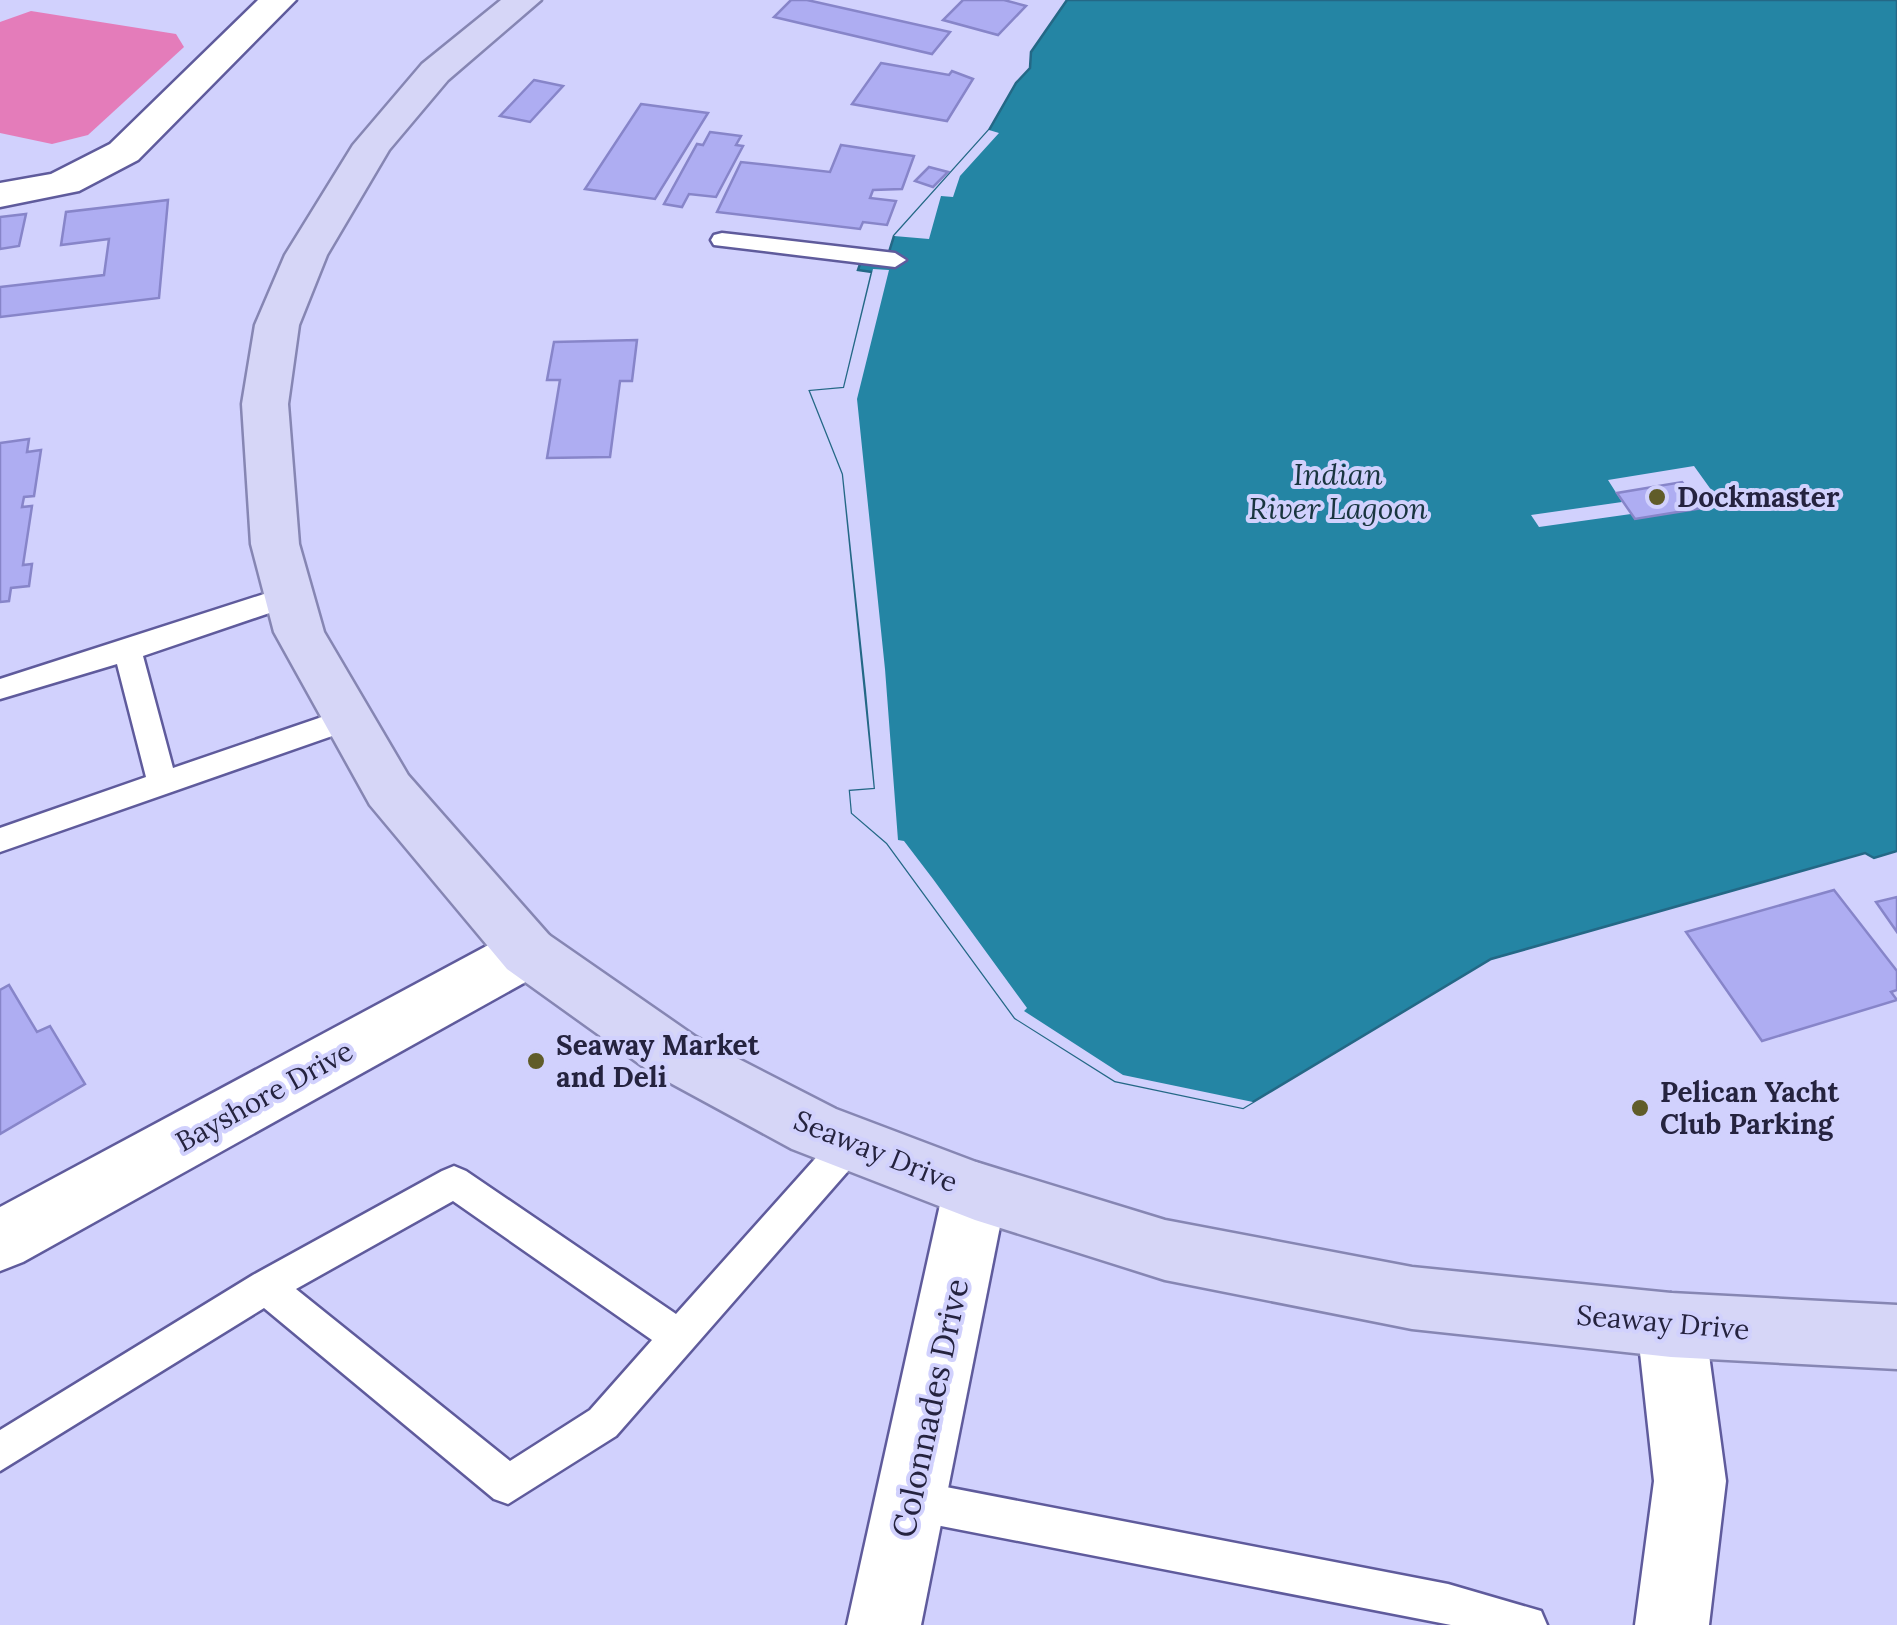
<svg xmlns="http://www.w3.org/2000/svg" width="1897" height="1625" font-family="Lora,serif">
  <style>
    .green { fill: #e47cba }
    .water { fill: #2485a4; stroke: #246886; stroke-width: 2.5 }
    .pier { fill: #d1d1fd }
    .building { fill: #aeadf2; stroke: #8785c9; stroke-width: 2.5 }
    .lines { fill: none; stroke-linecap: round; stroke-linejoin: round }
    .service-casing { stroke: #5f5b9c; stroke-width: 5 }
    .minor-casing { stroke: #5f5b9c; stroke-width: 5 }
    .primary-casing { stroke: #8686b3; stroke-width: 5 }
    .service { fill: #fff; fill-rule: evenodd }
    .minor { fill: #fff; fill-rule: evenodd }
    .primary { fill: #d6d6f7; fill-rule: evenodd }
    .poi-dot { fill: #605c29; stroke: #d1d1fd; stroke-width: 4 }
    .labels { text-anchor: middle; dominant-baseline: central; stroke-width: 8; stroke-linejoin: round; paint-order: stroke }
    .poi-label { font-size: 28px; font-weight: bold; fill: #25233f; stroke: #d1d1fd; text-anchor: start }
    .street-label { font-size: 28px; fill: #25233f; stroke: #d1d1fd }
    .water-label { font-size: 30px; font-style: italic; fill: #19353f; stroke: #d1d1fd }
    .near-street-label { font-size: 32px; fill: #25233f; stroke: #d1d1fd }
  </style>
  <rect width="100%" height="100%" fill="#d1d1fd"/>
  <!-- green -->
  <path class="green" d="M 31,11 L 176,34 L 184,47 L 88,135 L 52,144 L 0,133 L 0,22 Z"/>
  <!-- water -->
  <path class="water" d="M 1067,0 L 1897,0 L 1897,851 L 1874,858 L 1865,853 L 1491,959 L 1243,1108 L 1115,1081 L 1015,1018 L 887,843 L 852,813 L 850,791 L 875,789 L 843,474 L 810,391 L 844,388 L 872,272 L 858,270 L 865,249 L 889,252 L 894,236 L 989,130 L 1016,83 L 1030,68 L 1031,52 Z"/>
  <!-- pier -->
  <g class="pier">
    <path d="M 989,130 L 999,133 L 960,176 L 953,197 L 941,196 L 929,239 L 894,236 Z"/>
    <path d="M 873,269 L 889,270 L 857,399 L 885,669 L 898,840 L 904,841 L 933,879 L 1027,1008 L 1024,1011 L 1123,1075 L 1253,1102 L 1243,1108 L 1115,1081 L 1015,1018 L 887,843 L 852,813 L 850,791 L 875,789 L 866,690 L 843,474 L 810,391 L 844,388 Z"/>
    <path d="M 1694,466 L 1722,505 L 1635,519 L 1631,514 L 1539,527 L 1531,515 L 1622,502 L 1608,480 Z"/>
  </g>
  <!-- building -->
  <g class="building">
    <path d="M 791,0 L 807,0 L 950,32 L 932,54 L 774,17 Z"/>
    <path d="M 963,0 L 1004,0 L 1026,6 L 998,35 L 943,20 Z"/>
    <path d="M 881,63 L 949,75 L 952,71 L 973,79 L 947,121 L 852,104 Z"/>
    <path d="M 534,80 L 563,86 L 530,122 L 500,116 Z"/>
    <path d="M 641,104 L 708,113 L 655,199 L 585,189 Z"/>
    <path d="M 710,132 L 741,136 L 736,145 L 743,146 L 716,197 L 689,194 L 682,207 L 664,204 L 697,144 L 703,145 Z"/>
    <path d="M 841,145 L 914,156 L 902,189 L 873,190 L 870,198 L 896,201 L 887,225 L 863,222 L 860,229 L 717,212 L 741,162 L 830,172 Z"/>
    <path d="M 929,167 L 948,172 L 933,187 L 915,181 Z"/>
    <path d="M 168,200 L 159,298 L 0,317 L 0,287 L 104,275 L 109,239 L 61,245 L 66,212 Z"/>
    <path d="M 26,214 L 19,246 L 0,249 L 0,217 Z"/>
    <path d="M 637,340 L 632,381 L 620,381 L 610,457 L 547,458 L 560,380 L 547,380 L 554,342 Z"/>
    <path d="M 29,439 L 27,452 L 41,450 L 34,496 L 24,497 L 22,507 L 32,506 L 23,565 L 32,564 L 29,586 L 11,588 L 9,601 L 0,602 L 0,443 Z"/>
    <path d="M 1682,482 L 1702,508 L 1635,519 L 1617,493 Z"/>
    <path d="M 1834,890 L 1897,971 L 1897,990 L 1891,992 L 1897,1000 L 1762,1041 L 1686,932 Z"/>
    <path d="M 1897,897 L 1897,932 L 1876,902 Z"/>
    <path d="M 9,985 L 37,1032 L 50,1026 L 85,1084 L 0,1134 L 0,990 Z"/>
  </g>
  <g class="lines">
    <!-- service casing -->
    <g class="service-casing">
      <g id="service">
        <path d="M 722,233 L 895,253 L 906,260 L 895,267 L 714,245 L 711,240 L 714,235 Z"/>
        <path d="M 289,586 L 299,589 L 303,596 L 299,603 L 143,656 L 173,768 L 348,708 L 358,711 L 362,719 L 358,727 L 0,852 L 0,828 L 146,777 L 117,664 L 0,699 L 0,679 Z"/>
        <path d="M 851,1128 L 863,1132 L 868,1143 L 863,1154 L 616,1436 L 508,1504 L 494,1499 L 264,1308 L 0,1471 L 0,1430 L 253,1275 L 442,1171 L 454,1166 L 466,1171 L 676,1314 L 839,1132 ZM 453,1201 L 652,1340 L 590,1410 L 510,1461 L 296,1289 Z"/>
        <path d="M 910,1480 L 1448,1584 L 1541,1611 L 1547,1625 L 1451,1625 L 910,1520 L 896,1514 L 890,1500 L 896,1486 Z"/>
      </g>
    </g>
    <!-- minor casing -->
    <g class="minor-casing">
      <g id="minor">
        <path d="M 258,0 L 296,0 L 138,160 L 79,191 L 0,207 L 0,183 L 51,174 L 110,144 Z"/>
        <path d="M 528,928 L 549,935 L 557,952 L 549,969 L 23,1262 L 0,1271 L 0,1207 L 507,935 Z"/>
        <path d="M 975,1162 L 998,1170 L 1007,1191 L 921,1625 L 847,1625 L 943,1191 L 952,1170 Z"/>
        <path d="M 1671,1293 L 1695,1302 L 1705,1325 L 1726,1481 L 1709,1625 L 1635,1625 L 1654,1481 L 1637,1325 L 1647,1302 Z"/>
      </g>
    </g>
    <!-- primary casing -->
    <g class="primary-casing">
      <path id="primary" d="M 501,0 L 541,0 L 448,80 L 389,150 L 327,255 L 299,325 L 288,404 L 299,544 L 324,632 L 408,775 L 549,935 L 696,1037 L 836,1109 L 976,1162 L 1165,1220 L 1412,1267 L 1671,1293 L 1897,1305 L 1897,1369 L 1671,1357 L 1412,1329 L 1165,1280 L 975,1220 L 792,1149 L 652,1073 L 507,969 L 370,805 L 274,632 L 251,544 L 242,404 L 255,325 L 285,255 L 353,145 L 422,64 Z"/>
    </g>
    <!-- service -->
    <use href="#service" class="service"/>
    <!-- minor -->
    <use href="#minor" class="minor"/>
    <!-- primary -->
    <use href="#primary" class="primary"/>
  </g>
  <!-- markers -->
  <g class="poi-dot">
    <circle cx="1657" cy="497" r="10"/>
    <circle cx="536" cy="1061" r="10"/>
    <circle cx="1640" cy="1108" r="10"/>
  </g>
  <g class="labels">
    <!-- poi labels -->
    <g class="poi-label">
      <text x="1677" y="497">Dockmaster</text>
      <text x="556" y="1045">Seaway Market<tspan x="556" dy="32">and Deli</tspan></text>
      <text x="1660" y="1092">Pelican Yacht<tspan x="1660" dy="32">Club Parking</tspan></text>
    </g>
    <!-- street labels -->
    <g class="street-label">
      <text transform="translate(264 1096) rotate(-29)">Bayshore Drive</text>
      <text transform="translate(876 1151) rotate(22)">Seaway Drive</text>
      <text transform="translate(1663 1322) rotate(5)">Seaway Drive</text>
    </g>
    <!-- water labels -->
    <g class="water-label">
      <text x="1338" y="474">Indian<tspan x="1338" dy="34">River Lagoon</tspan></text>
    </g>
    <!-- near-street labels -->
    <g class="near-street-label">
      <text transform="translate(930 1408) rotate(-78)">Colonnades Drive</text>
    </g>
  </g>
</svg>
